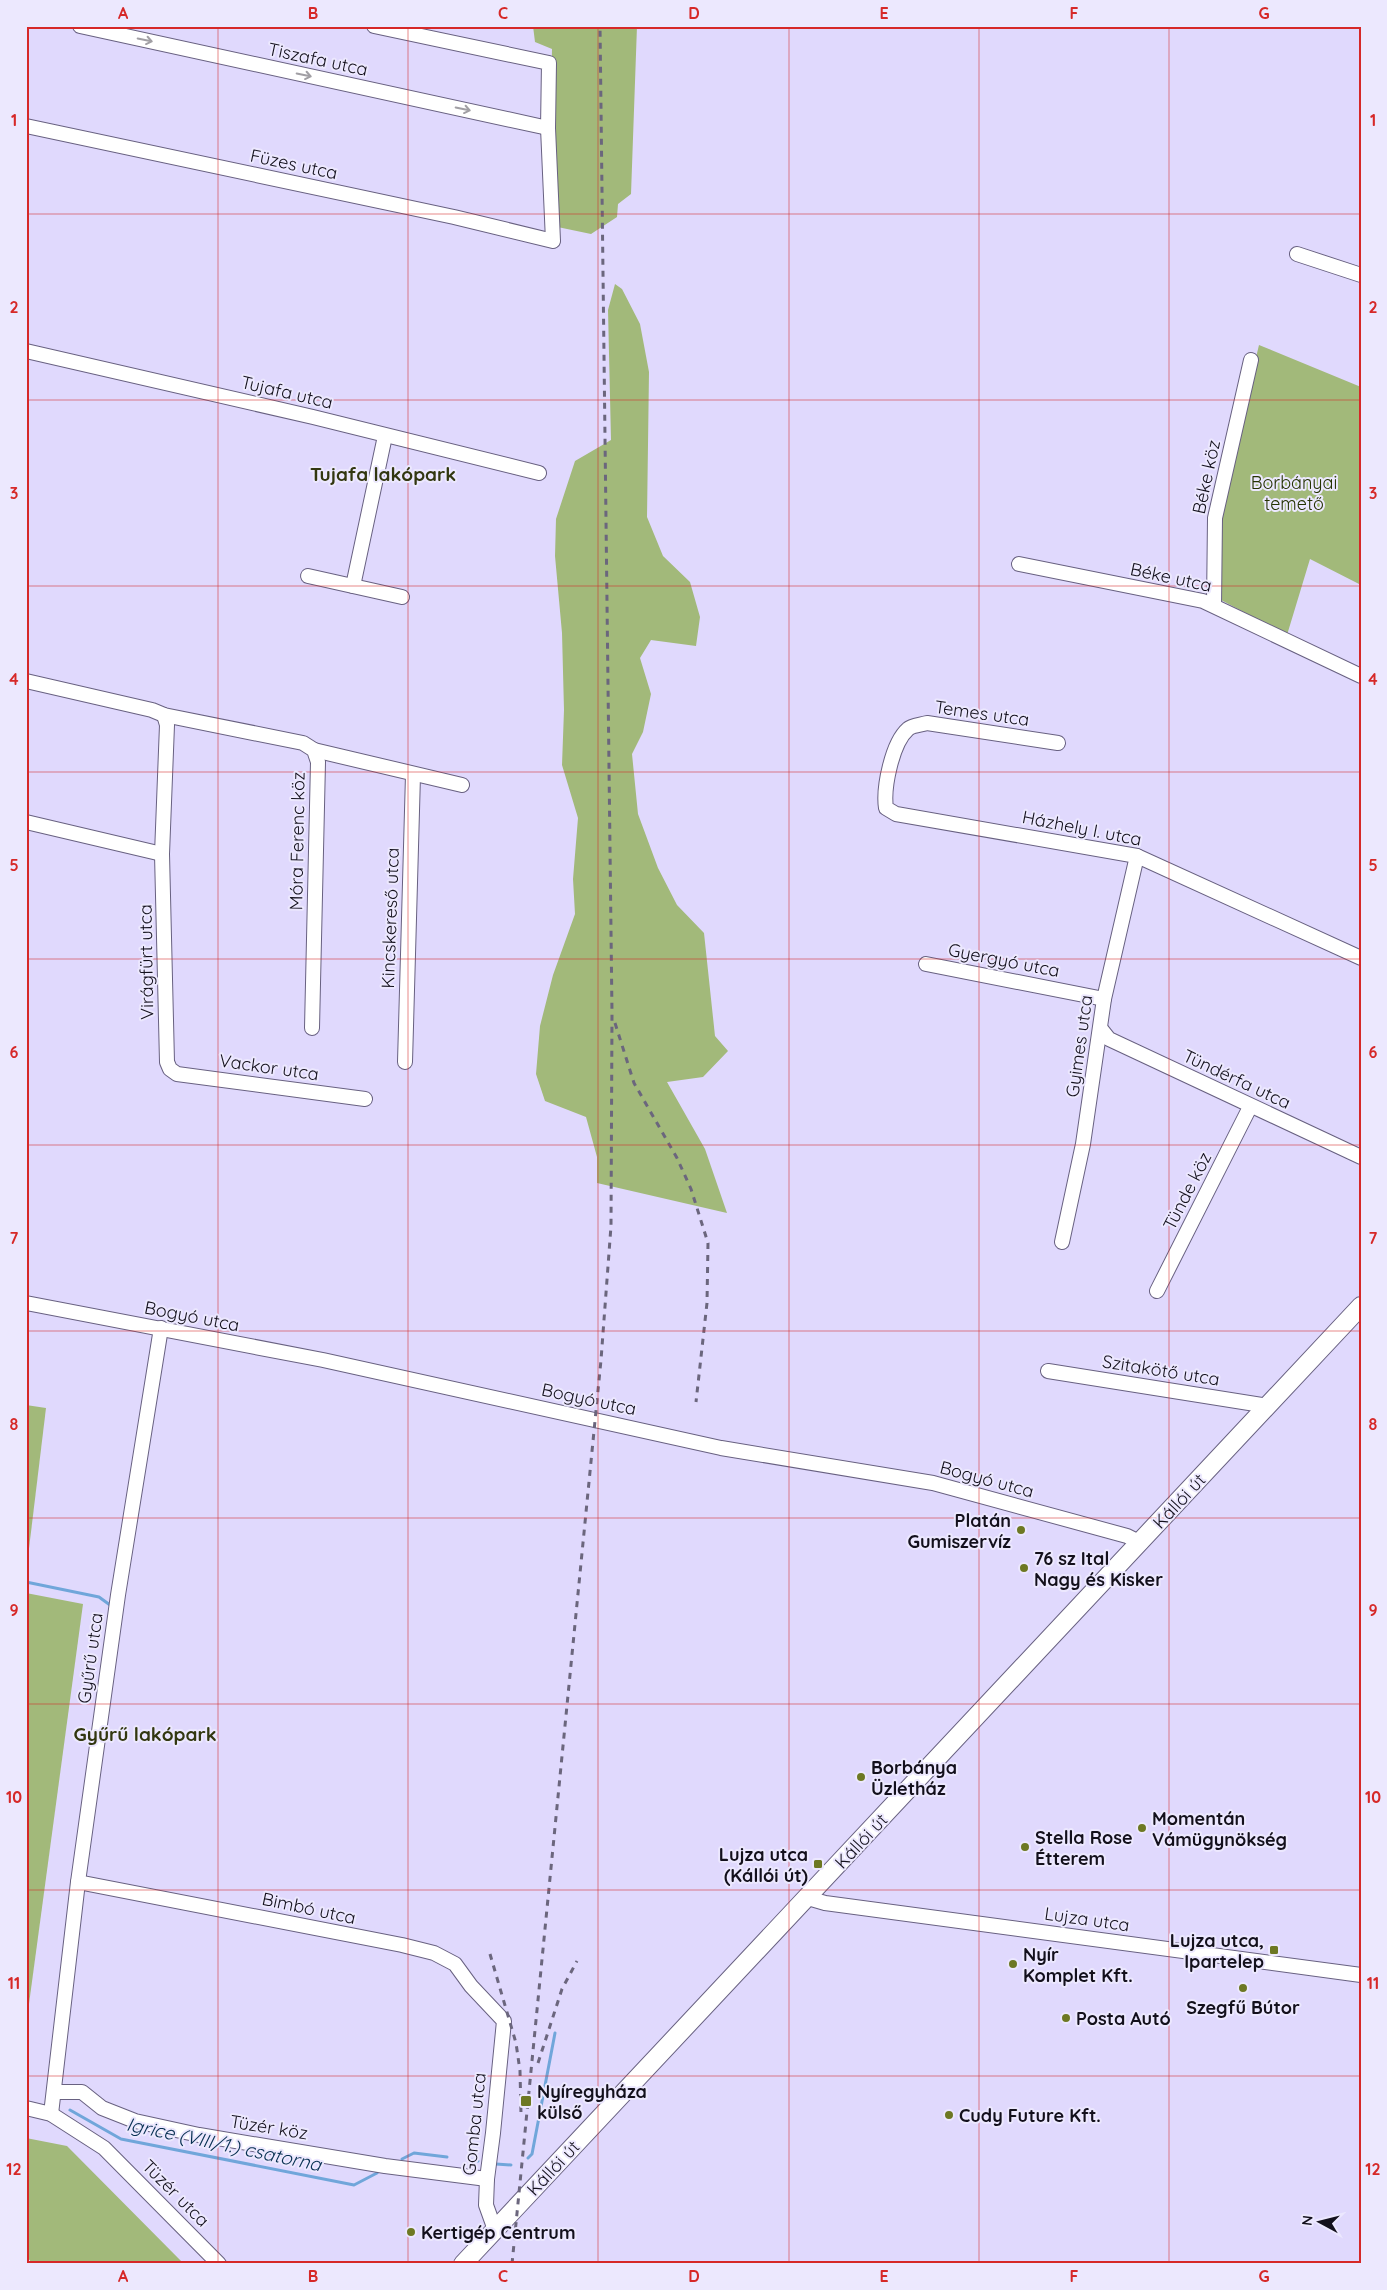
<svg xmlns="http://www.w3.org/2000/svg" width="1387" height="2290" font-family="Quicksand,sans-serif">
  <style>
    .green { fill: #a2b97a }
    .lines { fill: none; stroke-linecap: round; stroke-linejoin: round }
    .stream { stroke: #70a6da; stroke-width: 3 }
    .minor-casing { stroke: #686181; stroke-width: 16 }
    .major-casing { stroke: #686181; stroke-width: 20 }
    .minor { stroke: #fff; stroke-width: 14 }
    .major { stroke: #fff; stroke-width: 18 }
    .rail { stroke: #6b667d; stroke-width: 3; stroke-dasharray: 6 6; stroke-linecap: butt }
    .oneway { stroke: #a19fa4 }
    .grid { fill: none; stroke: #d62828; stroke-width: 1; stroke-opacity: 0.55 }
    .poi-dot { fill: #6d7823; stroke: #ece8fe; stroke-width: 2 }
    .labels { text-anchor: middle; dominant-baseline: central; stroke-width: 4; stroke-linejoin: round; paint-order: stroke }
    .street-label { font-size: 18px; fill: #13101c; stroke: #ece8fe }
    .park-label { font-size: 18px; fill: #243200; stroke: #ece8fe }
    .poi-label { font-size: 18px; font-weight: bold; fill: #13101c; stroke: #ece8fe; text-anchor: start }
    .neighbourhood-label { font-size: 19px; font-weight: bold; fill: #323710; stroke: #ece8fe }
    .water-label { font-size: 19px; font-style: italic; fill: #062f51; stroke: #ece8fe }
    .neatline { fill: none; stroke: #d62828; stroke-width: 2 }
    .grid-label { font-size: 16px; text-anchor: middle; font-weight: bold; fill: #d62828 }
  </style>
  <rect width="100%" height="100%" fill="#e0d9fd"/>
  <!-- green -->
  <g class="green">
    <path d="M 533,26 L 637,26 L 631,194 L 618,204 L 617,217 L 591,234 L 548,225 L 552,49 L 535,42 Z"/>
    <path d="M 615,284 L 622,289 L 640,324 L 649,372 L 647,517 L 663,556 L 690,582 L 700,617 L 696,646 L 651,640 L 640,658 L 651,694 L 643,732 L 632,754 L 638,814 L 658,868 L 677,905 L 704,933 L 715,1036 L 728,1051 L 703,1077 L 667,1082 L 705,1149 L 727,1213 L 597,1183 L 597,1157 L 586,1117 L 545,1101 L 536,1074 L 540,1026 L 553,975 L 575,914 L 573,879 L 578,818 L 562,765 L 564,710 L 562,633 L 555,556 L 556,519 L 575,461 L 611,440 L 608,310 Z"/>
    <path d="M 1259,345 L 1361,387 L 1361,585 L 1310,559 L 1287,635 L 1221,600 L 1221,516 L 1228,473 Z"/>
    <path d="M 26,1405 L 46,1408 L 27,1565 L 26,1565 Z"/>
    <path d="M 26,1593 L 83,1604 L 26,2026 Z"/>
    <path d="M 26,2138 L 67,2146 L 184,2264 L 30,2264 L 30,2260 L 26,2259 Z"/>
  </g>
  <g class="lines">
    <!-- stream -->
    <g class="stream">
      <path d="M 26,1582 L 99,1597 L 110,1605"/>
      <path d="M 70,2110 L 121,2139 L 354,2185 L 377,2173"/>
      <path d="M 26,2123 L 27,2123"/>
      <path d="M 528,2158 L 532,2154 L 555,2033"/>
      <path d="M 402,2159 L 414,2153 L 447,2157"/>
      <path d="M 469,2160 L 478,2161"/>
      <path d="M 496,2164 L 511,2165"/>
    </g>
    <!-- minor casing -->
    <g class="minor-casing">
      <g id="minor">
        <path d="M 80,26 L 548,128"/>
        <path d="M 26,126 L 454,217 L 553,241 L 548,128 L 549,63 L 374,26"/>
        <path d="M 1297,254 L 1361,275"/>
        <path d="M 26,351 L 313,417 L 539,473"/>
        <path d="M 1019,564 L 1203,601 L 1361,676"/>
        <path d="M 308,576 L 402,597"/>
        <path d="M 353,586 L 385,436"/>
        <path d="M 1214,605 L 1215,518 L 1251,360"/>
        <path d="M 26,681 L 152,710 L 164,715 L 303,743 L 314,750 L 318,762 L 312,1028"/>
        <path d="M 164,715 L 167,725 L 162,854 L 167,1062 L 170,1069 L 177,1074 L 365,1099"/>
        <path d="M 1058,743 L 927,723 C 921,725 912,725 908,729 C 892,743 883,788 886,808 L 896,814 L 1137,856 L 1361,958"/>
        <path d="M 314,750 L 462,785"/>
        <path d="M 26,822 L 162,854"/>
        <path d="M 926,964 L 1104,999"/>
        <path d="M 1101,1029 L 1109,1039 L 1361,1157"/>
        <path d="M 405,1062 L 413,775"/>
        <path d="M 1062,1242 L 1083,1144 L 1104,999 L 1137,856"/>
        <path d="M 1157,1291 L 1250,1107"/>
        <path d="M 26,1303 L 323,1360 L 721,1448 L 933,1483 L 1127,1536 L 1141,1543"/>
        <path d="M 1048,1371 L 1268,1406"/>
        <path d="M 78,1882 L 402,1945 L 434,1953 L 455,1964 L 471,1986 L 504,2021 L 493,2133 L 487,2179 L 486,2205 L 495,2230"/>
        <path d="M 808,1898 L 825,1903 L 1361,1975"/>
        <path d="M 54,2092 L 82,2092 L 102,2108 L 135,2121 L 199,2135 L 385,2166 L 487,2179"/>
        <path d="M 26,2108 L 51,2114 L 104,2148 L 219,2264"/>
        <path d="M 51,2114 L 78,1882 L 118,1595 L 161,1328"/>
      </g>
    </g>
    <!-- major casing -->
    <g class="major-casing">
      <path id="major" d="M 463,2264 L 1361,1306"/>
    </g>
    <!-- minor -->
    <use href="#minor" class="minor"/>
    <!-- major -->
    <use href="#major" class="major"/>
    <!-- rail -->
    <g class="rail">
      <path d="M 615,1023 L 634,1083 L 677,1158 L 691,1189 L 708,1243 L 707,1303 L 696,1402"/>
      <path d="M 490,1954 L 516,2043 L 520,2071 L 521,2114"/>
      <path d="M 538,2063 L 562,1989 L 577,1961"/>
      <path d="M 512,2264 L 601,1360 L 611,1226 L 612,1013 L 600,26"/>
    </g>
  </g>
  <!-- one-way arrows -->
  <defs><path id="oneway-shaft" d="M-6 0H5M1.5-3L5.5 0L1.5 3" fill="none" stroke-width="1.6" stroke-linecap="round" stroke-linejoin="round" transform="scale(1.25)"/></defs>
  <g class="oneway">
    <use href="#oneway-shaft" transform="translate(145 40) rotate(12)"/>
    <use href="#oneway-shaft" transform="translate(304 75) rotate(12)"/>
    <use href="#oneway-shaft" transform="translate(463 109) rotate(12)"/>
  </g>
  <!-- grid -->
  <path class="grid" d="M 218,26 L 218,2264M 408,26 L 408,2264M 598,26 L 598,2264M 789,26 L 789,2264M 979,26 L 979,2264M 1169,26 L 1169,2264M 26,214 L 1361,214M 26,400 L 1361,400M 26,586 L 1361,586M 26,772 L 1361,772M 26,959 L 1361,959M 26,1145 L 1361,1145M 26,1331 L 1361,1331M 26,1518 L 1361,1518M 26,1704 L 1361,1704M 26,1890 L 1361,1890M 26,2076 L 1361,2076"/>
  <!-- markers -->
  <g class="poi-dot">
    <circle cx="1021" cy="1530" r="5"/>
    <circle cx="1024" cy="1568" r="5"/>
    <circle cx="861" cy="1777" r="5"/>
    <circle cx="1142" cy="1828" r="5"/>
    <circle cx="1025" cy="1847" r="5"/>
    <rect x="813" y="1859" width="10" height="10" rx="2.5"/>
    <rect x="1269" y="1945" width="10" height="10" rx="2.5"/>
    <circle cx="1013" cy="1964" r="5"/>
    <circle cx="1243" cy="1988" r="5"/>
    <circle cx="1066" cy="2018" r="5"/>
    <rect x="520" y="2095" width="12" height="12" rx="2.5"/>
    <circle cx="949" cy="2115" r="5"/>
    <circle cx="411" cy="2232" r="5"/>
  </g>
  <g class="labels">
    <!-- street labels -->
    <g class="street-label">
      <text transform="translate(318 59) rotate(12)">Tiszafa utca</text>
      <text transform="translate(294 164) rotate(12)">Füzes utca</text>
      <text transform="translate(287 392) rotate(13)">Tujafa utca</text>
      <text transform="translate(1206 477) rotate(-78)">Béke köz</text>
      <text transform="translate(1171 577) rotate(12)">Béke utca</text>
      <text transform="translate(982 713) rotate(8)">Temes utca</text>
      <text transform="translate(1082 828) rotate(11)">Házhely I. utca</text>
      <text transform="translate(297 841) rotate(-89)">Móra Ferenc köz</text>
      <text transform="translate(390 918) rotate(-88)">Kincskereső utca</text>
      <text transform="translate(1004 960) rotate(11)">Gyergyó utca</text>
      <text transform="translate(146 962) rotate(-91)">Virágfürt utca</text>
      <text transform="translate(1079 1046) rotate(-82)">Gyimes utca</text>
      <text transform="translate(269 1067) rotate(8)">Vackor utca</text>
      <text transform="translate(1237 1079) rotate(25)">Tündérfa utca</text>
      <text transform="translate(1187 1191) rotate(-63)">Tünde köz</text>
      <text transform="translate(192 1316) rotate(11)">Bogyó utca</text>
      <text transform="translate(1161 1370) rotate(9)">Szitakötő utca</text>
      <text transform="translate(589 1399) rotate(12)">Bogyó utca</text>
      <text transform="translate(987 1479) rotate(15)">Bogyó utca</text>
      <text transform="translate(1179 1501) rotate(-47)">Kállói út</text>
      <text transform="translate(90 1658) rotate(-82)">Gyűrű utca</text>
      <text transform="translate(861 1841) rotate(-47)">Kállói út</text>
      <text transform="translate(309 1908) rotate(12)">Bimbó utca</text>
      <text transform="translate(1087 1919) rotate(8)">Lujza utca</text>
      <text transform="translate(474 2124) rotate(-84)">Gomba utca</text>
      <text transform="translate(269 2127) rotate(9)">Tüzér köz</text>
      <text transform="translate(553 2168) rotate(-47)">Kállói út</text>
      <text transform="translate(176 2193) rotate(45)">Tüzér utca</text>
    </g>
    <!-- park labels -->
    <g class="park-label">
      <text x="1294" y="482">Borbányai<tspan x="1294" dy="21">temető</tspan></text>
    </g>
    <!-- poi labels -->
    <g class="poi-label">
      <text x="1011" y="1520" text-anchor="end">Platán<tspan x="1011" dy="21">Gumiszervíz</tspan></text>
      <text x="1034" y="1558">76 sz Ital<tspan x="1034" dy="21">Nagy és Kisker</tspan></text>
      <text x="871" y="1767">Borbánya<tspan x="871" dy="21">Üzletház</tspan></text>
      <text x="1152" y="1818">Momentán<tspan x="1152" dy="21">Vámügynökség</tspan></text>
      <text x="1035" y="1837">Stella Rose<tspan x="1035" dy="21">Étterem</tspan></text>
      <text x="808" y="1854" text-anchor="end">Lujza utca<tspan x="808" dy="21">(Kállói út)</tspan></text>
      <text x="1264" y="1940" text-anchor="end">Lujza utca,<tspan x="1264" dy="21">Ipartelep</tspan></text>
      <text x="1023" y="1954">Nyír<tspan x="1023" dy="21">Komplet Kft.</tspan></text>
      <text x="1243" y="2007" text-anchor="middle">Szegfű Bútor</text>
      <text x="1076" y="2018">Posta Autó</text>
      <text x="537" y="2091">Nyíregyháza<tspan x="537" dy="21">külső</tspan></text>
      <text x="959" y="2115">Cudy Future Kft.</text>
      <text x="421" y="2232">Kertigép Centrum</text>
    </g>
    <!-- neighbourhood labels -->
    <g class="neighbourhood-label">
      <text x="383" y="474">Tujafa lakópark</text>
      <text x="145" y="1734">Gyűrű lakópark</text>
    </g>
    <!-- water labels -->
    <g class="water-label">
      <text transform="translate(224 2144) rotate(12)">Igrice (VIII/1.) csatorna</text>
    </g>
  </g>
  <!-- border -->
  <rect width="1387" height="2290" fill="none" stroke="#ece8fe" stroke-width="55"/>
  <!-- north arrow -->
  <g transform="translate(1320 2222) rotate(277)" stroke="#ece8fe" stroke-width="4" paint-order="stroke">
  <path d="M0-4L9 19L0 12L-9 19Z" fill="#13101c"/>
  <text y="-8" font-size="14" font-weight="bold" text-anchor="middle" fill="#13101c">N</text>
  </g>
  <rect x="28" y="28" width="1332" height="2234" class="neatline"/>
  <g class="grid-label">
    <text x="123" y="19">A</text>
    <text x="313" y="19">B</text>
    <text x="503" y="19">C</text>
    <text x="694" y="19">D</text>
    <text x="884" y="19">E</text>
    <text x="1074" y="19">F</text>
    <text x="1264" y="19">G</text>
    <text x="14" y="126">1</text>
    <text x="1373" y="126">1</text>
    <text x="14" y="313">2</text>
    <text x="1373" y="313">2</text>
    <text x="14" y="499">3</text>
    <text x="1373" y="499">3</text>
    <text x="14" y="685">4</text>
    <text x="1373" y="685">4</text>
    <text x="14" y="871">5</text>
    <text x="1373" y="871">5</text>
    <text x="14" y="1058">6</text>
    <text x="1373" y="1058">6</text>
    <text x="14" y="1244">7</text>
    <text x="1373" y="1244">7</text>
    <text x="14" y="1430">8</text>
    <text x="1373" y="1430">8</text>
    <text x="14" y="1616">9</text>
    <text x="1373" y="1616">9</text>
    <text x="14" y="1803">10</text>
    <text x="1373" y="1803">10</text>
    <text x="14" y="1989">11</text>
    <text x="1373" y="1989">11</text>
    <text x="14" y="2175">12</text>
    <text x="1373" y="2175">12</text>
    <text x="123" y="2282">A</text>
    <text x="313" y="2282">B</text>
    <text x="503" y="2282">C</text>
    <text x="694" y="2282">D</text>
    <text x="884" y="2282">E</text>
    <text x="1074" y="2282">F</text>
    <text x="1264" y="2282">G</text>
  </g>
</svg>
